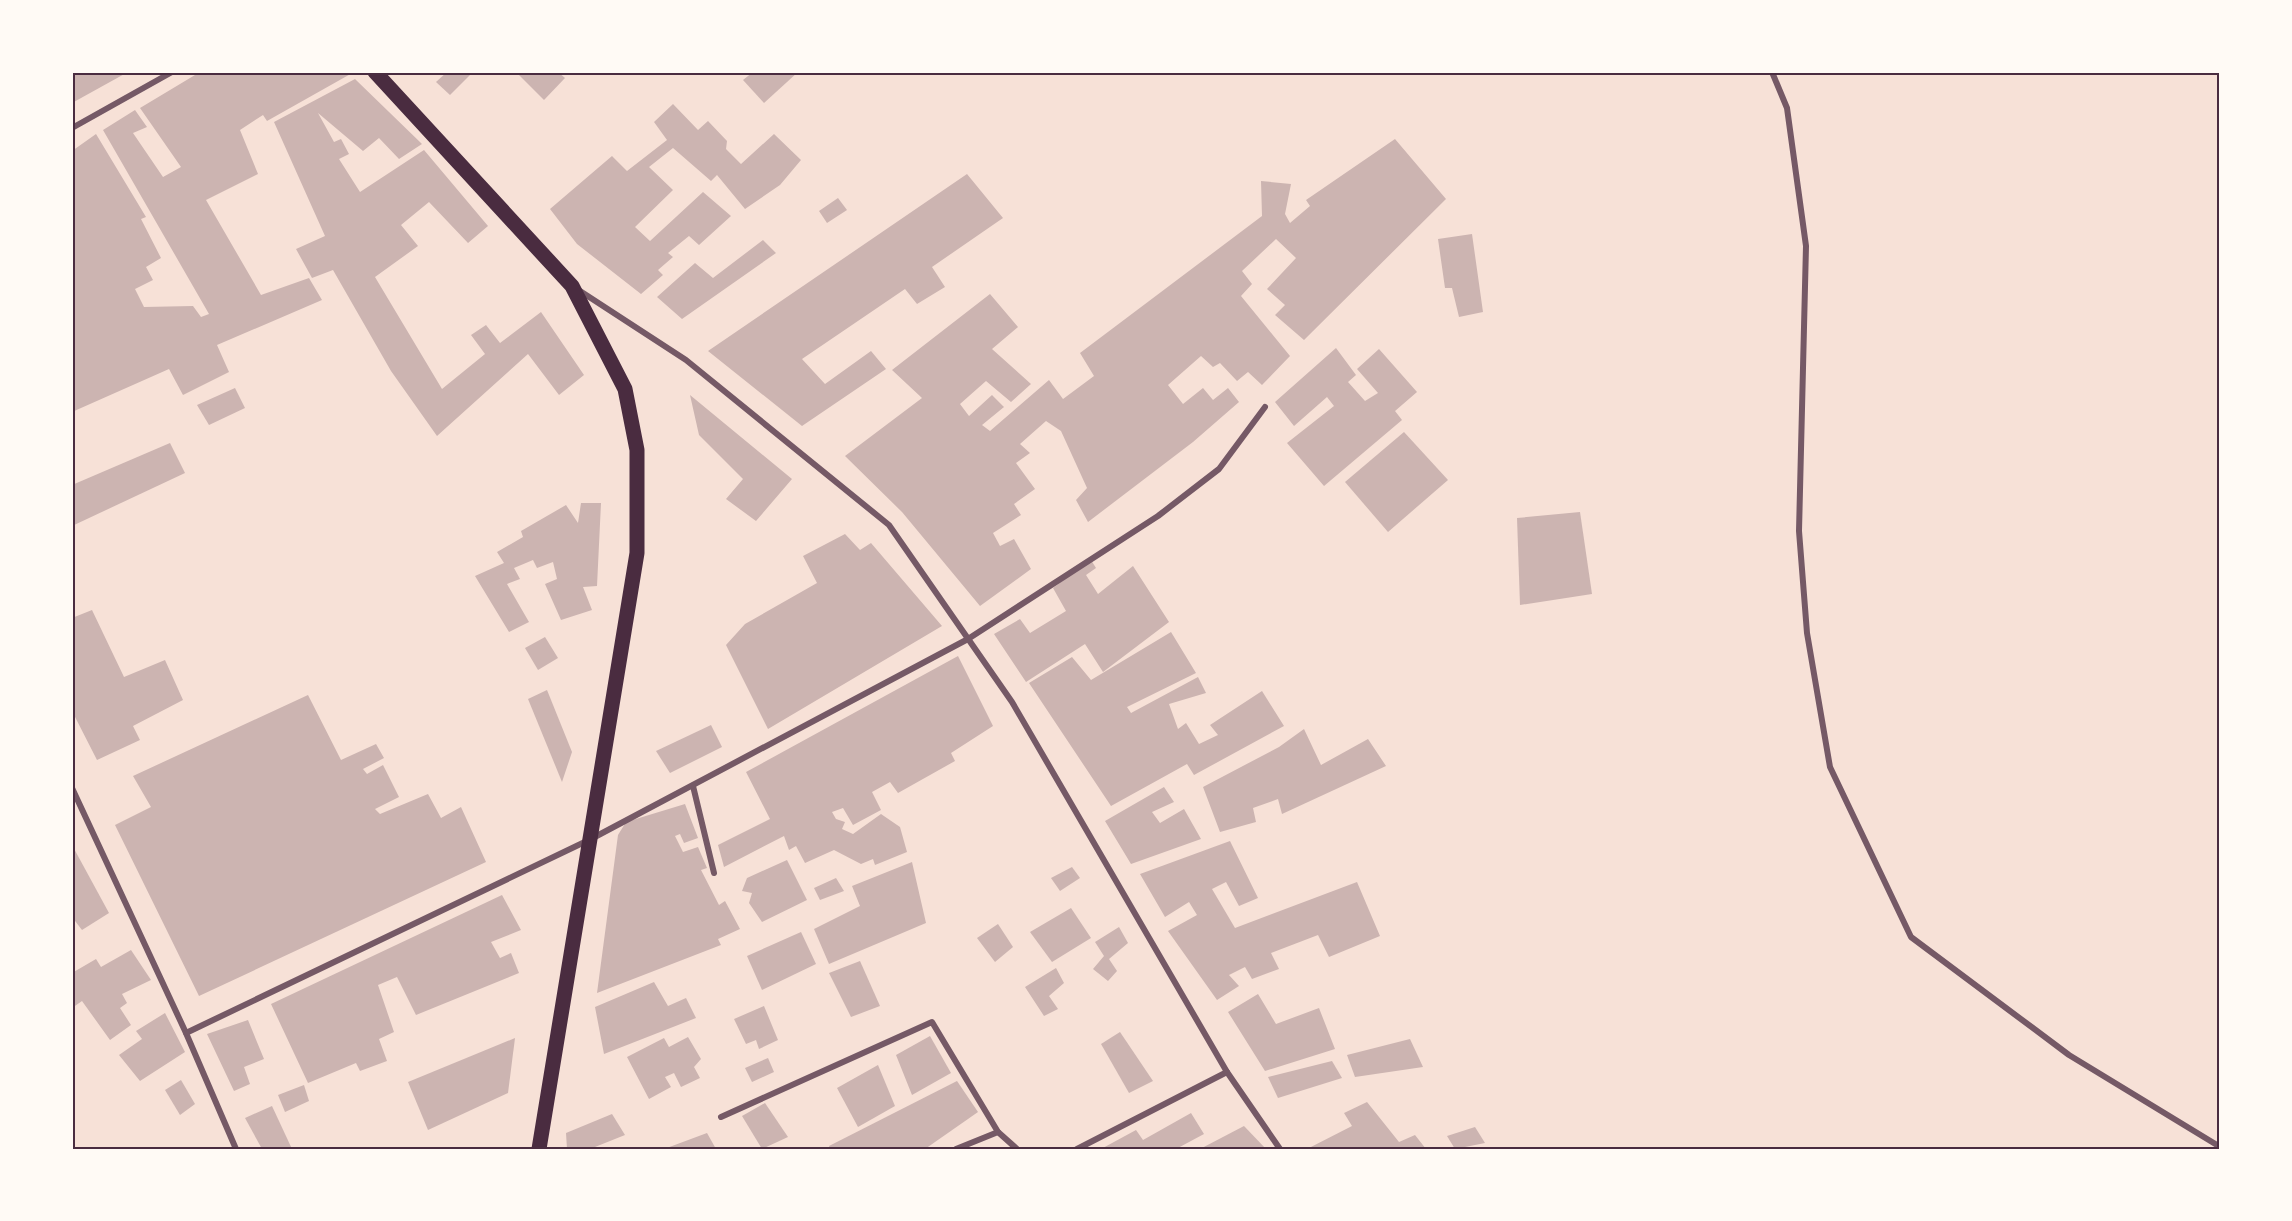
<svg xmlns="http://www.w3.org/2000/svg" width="2292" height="1221" font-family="'Space Grotesk',sans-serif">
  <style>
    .building { fill: #ccb4b1 }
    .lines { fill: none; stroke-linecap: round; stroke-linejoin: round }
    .minor { stroke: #755966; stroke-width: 6 }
    .primary { stroke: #4a2c40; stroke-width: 15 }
    .neatline { fill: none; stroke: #4a2c40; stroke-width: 2 }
  </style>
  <rect width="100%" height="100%" fill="#f7e1d7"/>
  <!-- building -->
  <g class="building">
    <path d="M 72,72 L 128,72 L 72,103 Z"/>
    <path d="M 200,72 L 354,72 L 267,121 L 263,115 L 240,130 L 258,174 L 206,200 L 261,295 L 309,278 L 322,300 L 217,345 L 229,372 L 183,395 L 169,369 L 72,412 L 72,151 L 96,134 L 146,217 L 141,219 L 161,258 L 146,267 L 153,280 L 135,289 L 144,307 L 193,306 L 201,317 L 209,314 L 103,130 L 135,110 L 147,127 L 133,133 L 163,177 L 181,167 L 140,108 Z"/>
    <path d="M 447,72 L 473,72 L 450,95 L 436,82 Z"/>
    <path d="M 516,72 L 558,72 L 565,78 L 544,100 Z"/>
    <path d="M 753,72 L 798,72 L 764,103 L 743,80 Z"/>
    <path d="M 355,79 L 422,144 L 399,159 L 379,138 L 363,151 L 318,113 L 334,142 L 341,139 L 349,154 L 339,159 L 360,192 L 424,150 L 488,226 L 468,243 L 429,202 L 401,225 L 418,246 L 375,277 L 442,389 L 485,354 L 471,335 L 486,325 L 500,343 L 541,312 L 584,375 L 559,395 L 528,354 L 437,436 L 391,371 L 333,270 L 312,278 L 296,249 L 325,236 L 274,122 Z"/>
    <path d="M 673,104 L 698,130 L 708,121 L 727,141 L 726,149 L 741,164 L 774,134 L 801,160 L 780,185 L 745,209 L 717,175 L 711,181 L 673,148 L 649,167 L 673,190 L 635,227 L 650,241 L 703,192 L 731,216 L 699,245 L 689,236 L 668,253 L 673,257 L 658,270 L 663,275 L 641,294 L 577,244 L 550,209 L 612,156 L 627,171 L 667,140 L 654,122 Z"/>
    <path d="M 1395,139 L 1446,199 L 1304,340 L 1275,315 L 1285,305 L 1267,289 L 1296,258 L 1276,239 L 1242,271 L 1252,284 L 1241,296 L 1290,356 L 1262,385 L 1248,372 L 1237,381 L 1220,363 L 1213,367 L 1201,356 L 1168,385 L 1183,404 L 1203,388 L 1213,400 L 1228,388 L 1239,402 L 1193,442 L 1088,522 L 1076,500 L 1087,488 L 1061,431 L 1046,421 L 1020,444 L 1030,453 L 1016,463 L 1035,489 L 1014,504 L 1021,515 L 993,533 L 1000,546 L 1014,539 L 1031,569 L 980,606 L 902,512 L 845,456 L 922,398 L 892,370 L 990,294 L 1018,327 L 992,349 L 1031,384 L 1011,402 L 986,381 L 960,404 L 969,416 L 992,395 L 1004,407 L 982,425 L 990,431 L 1049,380 L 1063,399 L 1094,376 L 1080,353 L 1262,216 L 1261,181 L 1291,184 L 1285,214 L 1290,223 L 1310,206 L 1306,200 Z"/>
    <path d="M 967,174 L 1003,218 L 932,267 L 945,287 L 917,304 L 905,289 L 802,359 L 825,384 L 871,351 L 886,369 L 802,426 L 708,351 Z"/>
    <path d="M 838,198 L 847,210 L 827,223 L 819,211 Z"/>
    <path d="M 1472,234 L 1483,312 L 1459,317 L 1452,288 L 1445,288 L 1438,239 Z"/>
    <path d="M 763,240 L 776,253 L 682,319 L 657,297 L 695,263 L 713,278 Z"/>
    <path d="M 1336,348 L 1356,375 L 1348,382 L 1365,401 L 1378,393 L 1357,369 L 1379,349 L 1417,392 L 1395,411 L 1402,420 L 1324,486 L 1287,443 L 1334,406 L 1327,397 L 1294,426 L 1275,402 Z"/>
    <path d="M 235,388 L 245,408 L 209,425 L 197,405 Z"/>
    <path d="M 690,395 L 792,479 L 756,521 L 726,499 L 743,479 L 699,435 Z"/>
    <path d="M 1404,432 L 1448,480 L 1388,532 L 1345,482 Z"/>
    <path d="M 170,443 L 185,473 L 72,526 L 72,485 Z"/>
    <path d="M 581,503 L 601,503 L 597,586 L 583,587 L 592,610 L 561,620 L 545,584 L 557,579 L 553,562 L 537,568 L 533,560 L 514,568 L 520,579 L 507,584 L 529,622 L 509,632 L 475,576 L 504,563 L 497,552 L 523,537 L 521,531 L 566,505 L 578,523 Z"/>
    <path d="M 1580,512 L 1592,594 L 1520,605 L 1517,518 Z"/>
    <path d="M 845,534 L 860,550 L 871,543 L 942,626 L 768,729 L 726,645 L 745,624 L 817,583 L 803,556 Z"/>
    <path d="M 1091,560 L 1096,568 L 1086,575 L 1098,594 L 1133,566 L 1169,622 L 1103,672 L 1085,644 L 1026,682 L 994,634 L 1020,619 L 1030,633 L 1066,611 L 1053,588 Z"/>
    <path d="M 92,610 L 124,677 L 165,660 L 183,700 L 133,726 L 140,740 L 97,760 L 72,711 L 72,618 Z"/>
    <path d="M 1171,632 L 1196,673 L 1127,707 L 1131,713 L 1198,677 L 1206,693 L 1169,704 L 1178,729 L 1186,723 L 1199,744 L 1218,735 L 1210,725 L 1262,691 L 1284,726 L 1194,775 L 1187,764 L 1111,806 L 1029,683 L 1072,657 L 1091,680 Z"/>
    <path d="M 545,637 L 558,658 L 538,670 L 525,648 Z"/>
    <path d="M 958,656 L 993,726 L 951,753 L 955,761 L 898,793 L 890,782 L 872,792 L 881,810 L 853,825 L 843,808 L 832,812 L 836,819 L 845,822 L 842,829 L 853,834 L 881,814 L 900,827 L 907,852 L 875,865 L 873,859 L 861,864 L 834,850 L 805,863 L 796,846 L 789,850 L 784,836 L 724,867 L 718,845 L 770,819 L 746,772 Z"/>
    <path d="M 547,690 L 572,752 L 562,782 L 528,699 Z"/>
    <path d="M 308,695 L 341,760 L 376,744 L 384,758 L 363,769 L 367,774 L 383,765 L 399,797 L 375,809 L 380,814 L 428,794 L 441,818 L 461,807 L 486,862 L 199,996 L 115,825 L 151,807 L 133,776 Z"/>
    <path d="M 711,725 L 722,747 L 670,773 L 656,751 Z"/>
    <path d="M 1304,729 L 1321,765 L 1368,739 L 1386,766 L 1282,814 L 1278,799 L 1253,808 L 1256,822 L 1220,832 L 1203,787 L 1279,747 Z"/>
    <path d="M 1164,787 L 1174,802 L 1152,812 L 1160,823 L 1184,809 L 1201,839 L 1131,864 L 1105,821 Z"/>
    <path d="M 685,804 L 698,838 L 684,843 L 680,834 L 675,836 L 683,852 L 698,847 L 707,868 L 701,870 L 719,905 L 725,901 L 740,929 L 718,939 L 721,945 L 597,993 L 618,835 L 626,822 Z"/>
    <path d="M 1230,841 L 1258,898 L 1239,906 L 1226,882 L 1212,889 L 1235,928 L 1357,882 L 1380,936 L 1329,957 L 1318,935 L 1271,953 L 1279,969 L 1252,979 L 1245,967 L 1229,975 L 1239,986 L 1217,1000 L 1168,931 L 1197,915 L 1189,902 L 1165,917 L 1140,874 Z"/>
    <path d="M 72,845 L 109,913 L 82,930 L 72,917 Z"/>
    <path d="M 787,860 L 807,900 L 762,922 L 749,903 L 752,893 L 742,891 L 747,878 Z"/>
    <path d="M 912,862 L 926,923 L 829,964 L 814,929 L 860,906 L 852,886 Z"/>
    <path d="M 1072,867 L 1080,878 L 1060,891 L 1051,878 Z"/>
    <path d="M 836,878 L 844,891 L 820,900 L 814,888 Z"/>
    <path d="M 502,895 L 521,930 L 491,942 L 500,958 L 511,953 L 519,973 L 416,1015 L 397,977 L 378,985 L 394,1032 L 379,1039 L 387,1061 L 360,1071 L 356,1063 L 308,1083 L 271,1004 Z"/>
    <path d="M 1071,908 L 1091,938 L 1052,962 L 1030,932 Z"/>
    <path d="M 998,924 L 1013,947 L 995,962 L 977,938 Z"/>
    <path d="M 1119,927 L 1128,943 L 1109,959 L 1117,971 L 1108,981 L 1093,969 L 1104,956 L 1095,942 Z"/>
    <path d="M 801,932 L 816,964 L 762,990 L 747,956 Z"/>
    <path d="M 131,950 L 151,980 L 122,994 L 127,1003 L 120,1008 L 131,1025 L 110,1040 L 82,1001 L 72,1008 L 72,973 L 96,959 L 101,967 Z"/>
    <path d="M 860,961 L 880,1006 L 851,1017 L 829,973 Z"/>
    <path d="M 1056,968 L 1064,983 L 1049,996 L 1058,1009 L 1044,1016 L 1025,987 Z"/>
    <path d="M 654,982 L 668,1006 L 686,998 L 696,1018 L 604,1054 L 595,1007 Z"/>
    <path d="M 1258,994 L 1276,1024 L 1319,1008 L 1335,1049 L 1265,1071 L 1228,1012 Z"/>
    <path d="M 764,1006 L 778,1040 L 759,1049 L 756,1040 L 746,1044 L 734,1019 Z"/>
    <path d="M 165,1013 L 185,1052 L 140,1081 L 119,1055 L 142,1039 L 136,1031 Z"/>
    <path d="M 248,1020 L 264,1059 L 244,1067 L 250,1084 L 234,1091 L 207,1034 Z"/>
    <path d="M 1120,1032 L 1153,1081 L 1129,1093 L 1101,1044 Z"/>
    <path d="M 930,1036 L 951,1073 L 912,1095 L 896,1055 Z"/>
    <path d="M 688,1037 L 701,1059 L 694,1067 L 700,1078 L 681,1087 L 674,1073 L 665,1077 L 671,1087 L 649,1099 L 627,1057 L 664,1038 L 669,1047 Z"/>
    <path d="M 515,1038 L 508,1093 L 428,1130 L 408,1082 Z"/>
    <path d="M 1410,1039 L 1423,1067 L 1355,1077 L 1347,1055 Z"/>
    <path d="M 768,1058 L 774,1072 L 752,1082 L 745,1068 Z"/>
    <path d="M 1332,1061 L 1342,1078 L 1278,1098 L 1268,1077 Z"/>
    <path d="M 878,1065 L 895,1106 L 858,1127 L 837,1088 Z"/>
    <path d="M 181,1080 L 195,1104 L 180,1115 L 165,1090 Z"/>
    <path d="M 957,1081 L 978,1112 L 925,1149 L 830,1149 L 829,1146 Z"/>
    <path d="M 304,1085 L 309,1101 L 285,1112 L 278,1095 Z"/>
    <path d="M 1367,1102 L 1399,1142 L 1415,1135 L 1426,1149 L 1307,1149 L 1352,1126 L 1344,1113 Z"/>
    <path d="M 765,1103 L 788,1137 L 762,1149 L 742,1116 Z"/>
    <path d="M 272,1106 L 292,1149 L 262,1149 L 245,1118 Z"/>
    <path d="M 1191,1113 L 1204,1134 L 1176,1149 L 1101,1149 L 1136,1130 L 1143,1140 Z"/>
    <path d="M 612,1114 L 625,1135 L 590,1149 L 567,1149 L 566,1133 Z"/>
    <path d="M 1244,1126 L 1266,1149 L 1200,1149 Z"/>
    <path d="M 1475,1127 L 1485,1143 L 1455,1149 L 1447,1136 Z"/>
    <path d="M 707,1133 L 716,1149 L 664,1149 Z"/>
  </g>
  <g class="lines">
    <!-- minor -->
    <g class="minor">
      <path d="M 1772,72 L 1787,108 L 1806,246 L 1799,531 L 1807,633 L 1830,767 L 1911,937 L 2069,1055 L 2217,1145 L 2218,1149"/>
      <path d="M 72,128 L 172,72"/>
      <path d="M 580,291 L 686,360 L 889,525 L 1012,702 L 1227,1072 L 1280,1149"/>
      <path d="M 693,786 L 714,873"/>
      <path d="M 72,788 L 186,1033 L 236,1149"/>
      <path d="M 186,1033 L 591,839 L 968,639 L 1158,516 L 1219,469 L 1265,407"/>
      <path d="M 721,1117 L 932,1022 L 998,1132 L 1017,1149"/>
      <path d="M 956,1149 L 998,1132"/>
      <path d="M 1077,1149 L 1227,1072"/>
    </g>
    <!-- primary -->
    <path class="primary" d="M 375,72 L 572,286 L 625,389 L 637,450 L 637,553 L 539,1149"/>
  </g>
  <!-- border -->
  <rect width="2292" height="1221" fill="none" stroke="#fffaf5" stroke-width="147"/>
  <rect x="74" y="74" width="2144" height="1074" class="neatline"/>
</svg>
